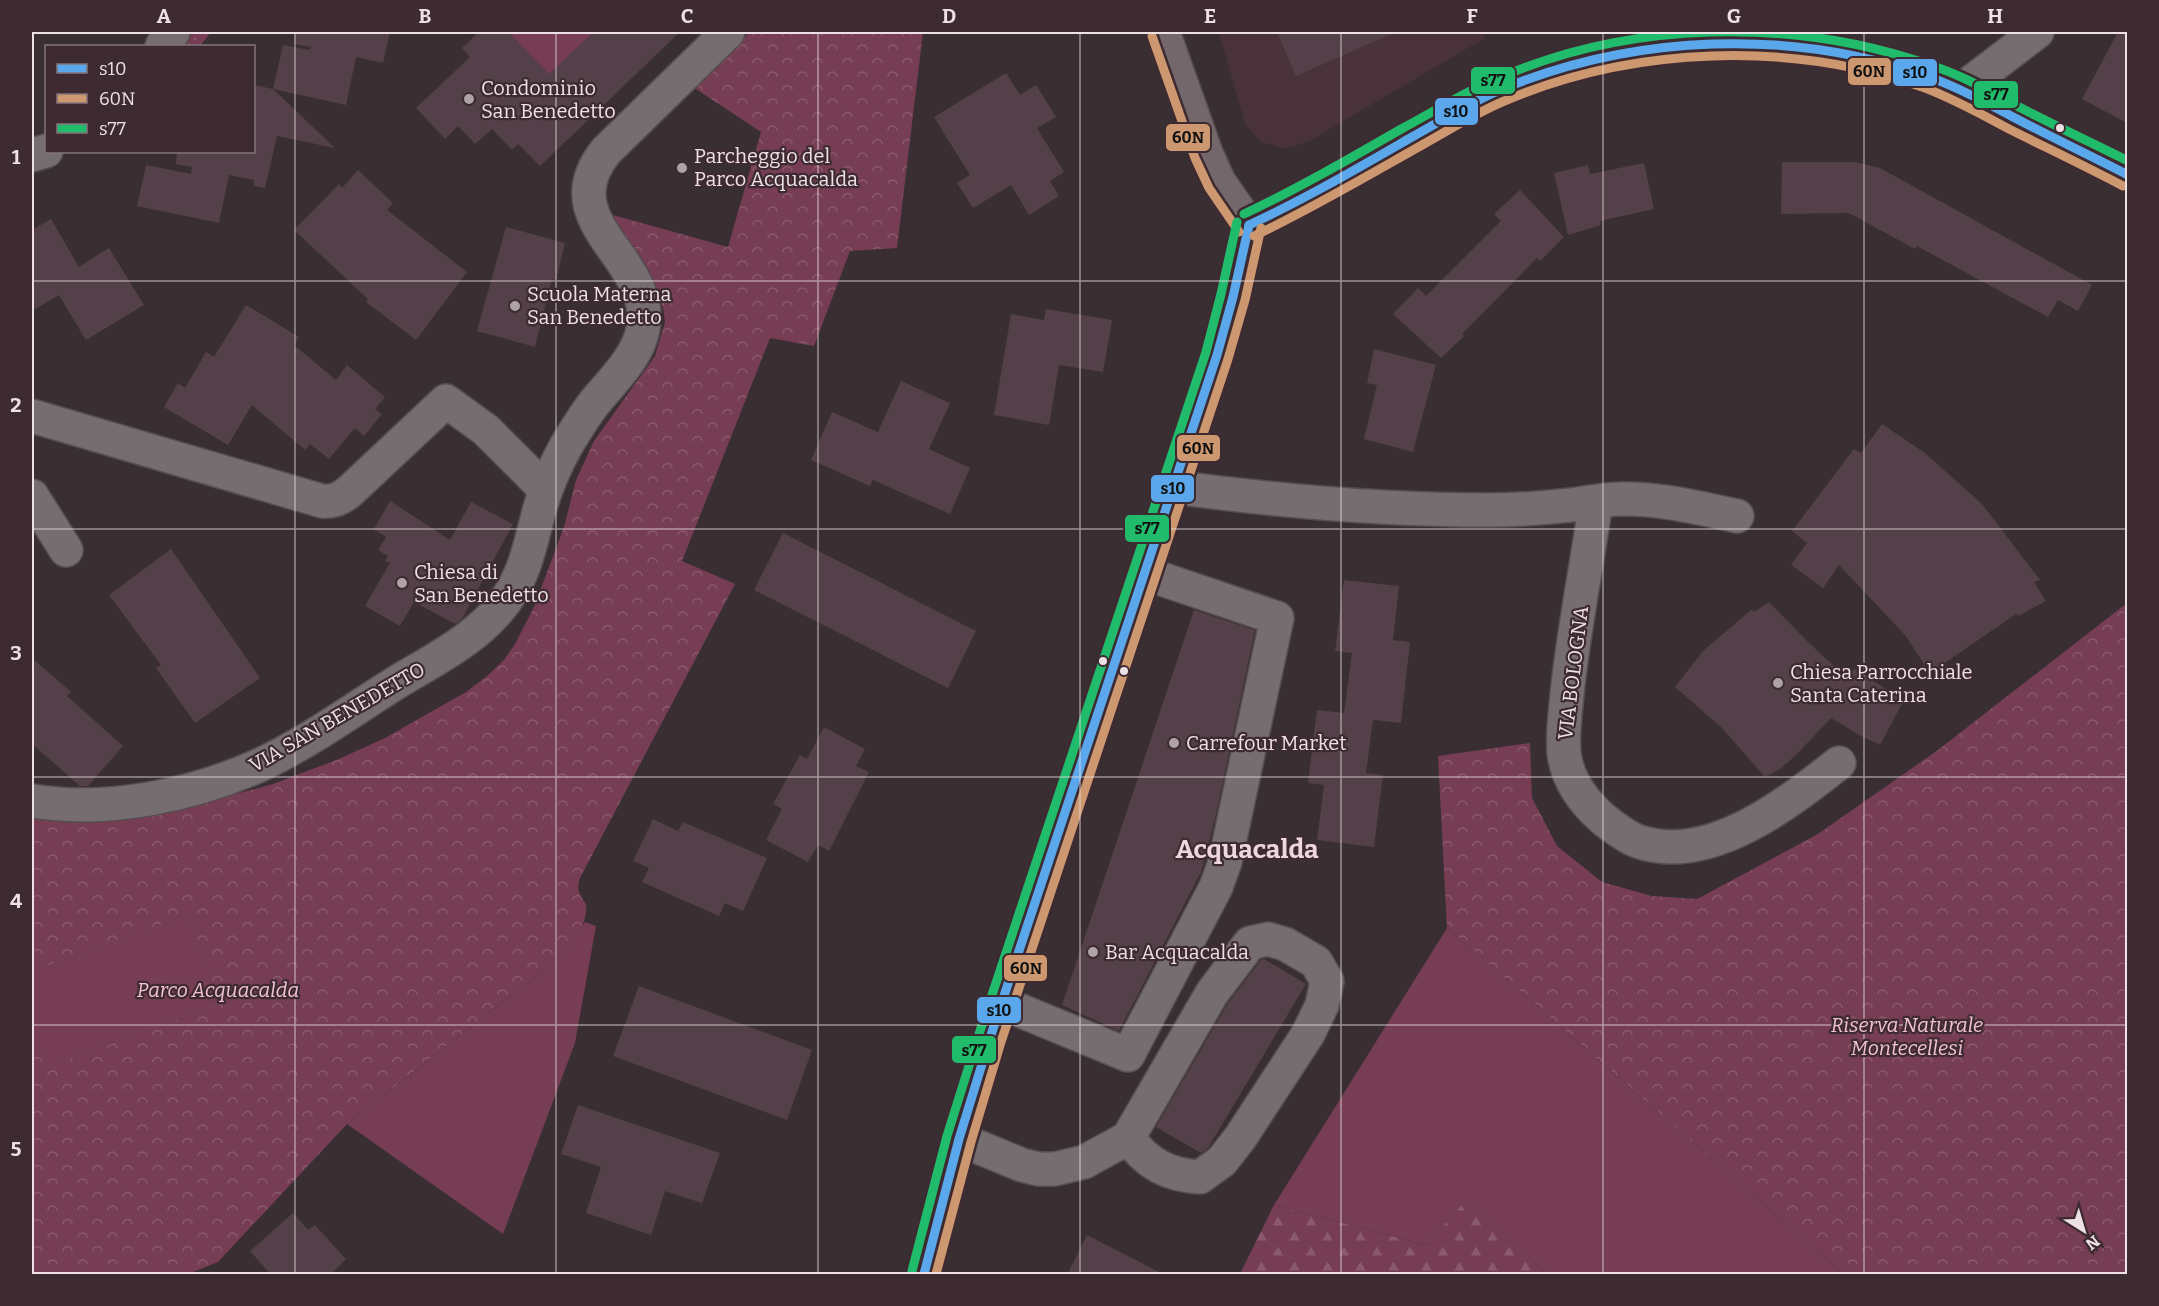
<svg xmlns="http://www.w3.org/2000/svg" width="2159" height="1306" font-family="Bitter,serif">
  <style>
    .built { fill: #49323a }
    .grass { fill: url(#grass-dots) }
    .forest { fill: url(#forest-firs) }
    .park { fill: url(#park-crowns) }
    .garden { fill: #763d55 }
    .building { fill: #544048 }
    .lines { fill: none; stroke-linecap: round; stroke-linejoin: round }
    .minor-casing { stroke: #554d4f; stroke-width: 36 }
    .major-casing { stroke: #554d4f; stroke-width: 36 }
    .minor { stroke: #756d70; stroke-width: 33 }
    .major { stroke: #73676c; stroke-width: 33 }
    .bus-1-casing { stroke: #3d2b31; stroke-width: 14 }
    .bus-2-casing { stroke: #3d2b31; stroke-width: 14 }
    .bus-3-casing { stroke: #3d2b31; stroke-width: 14 }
    .bus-1 { stroke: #5aa8eb; stroke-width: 9 }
    .bus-2 { stroke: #cd976f; stroke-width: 9 }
    .bus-3 { stroke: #20bc6c; stroke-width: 9 }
    .grid { fill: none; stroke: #eee1e5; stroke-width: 1.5; stroke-opacity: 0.55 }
    .poi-dot { fill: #afa3a6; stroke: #3d2b31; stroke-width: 2 }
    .bus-dot { fill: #eee1e5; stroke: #3d2b31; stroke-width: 2 }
    .labels { text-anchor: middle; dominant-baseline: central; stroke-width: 4.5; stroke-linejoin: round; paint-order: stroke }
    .poi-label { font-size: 20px; fill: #eee1e5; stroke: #3d2b31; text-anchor: start }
    .street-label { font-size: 20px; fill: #eee1e5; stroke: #3d2b31 }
    .park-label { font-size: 20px; font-style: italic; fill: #f1c1d1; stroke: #3d2b31 }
    .district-label { font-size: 26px; font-weight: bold; fill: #eed6de; stroke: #3d2b31 }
    .line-badge { stroke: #3d2b31; stroke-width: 2 }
    .pale-badge-label { font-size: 16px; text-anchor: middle; font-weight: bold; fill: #111 }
    .neatline { fill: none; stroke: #eee1e5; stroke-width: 2 }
    .grid-label { font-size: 20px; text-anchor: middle; font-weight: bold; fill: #eee1e5 }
  </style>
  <defs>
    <pattern id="grass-dots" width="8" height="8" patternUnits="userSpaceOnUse" patternTransform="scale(1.5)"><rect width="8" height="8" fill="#763d55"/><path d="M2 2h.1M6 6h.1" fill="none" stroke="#8a596d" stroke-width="1.8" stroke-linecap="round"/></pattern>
    <pattern id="forest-firs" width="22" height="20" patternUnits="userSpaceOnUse" patternTransform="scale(1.5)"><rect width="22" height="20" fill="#763d55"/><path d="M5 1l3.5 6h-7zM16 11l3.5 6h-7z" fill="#8a596d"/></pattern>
    <pattern id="park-crowns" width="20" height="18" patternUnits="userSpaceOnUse" patternTransform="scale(1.5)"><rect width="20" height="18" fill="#763d55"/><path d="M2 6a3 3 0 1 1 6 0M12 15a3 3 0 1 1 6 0" fill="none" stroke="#8a596d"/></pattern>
  </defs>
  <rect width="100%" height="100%" fill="#392f32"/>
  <!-- built -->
  <path class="built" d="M 1219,32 L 1483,32 L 1485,38 L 1311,140 L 1295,146 L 1284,148 L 1261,142 L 1245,124 Z"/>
  <!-- grass -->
  <path class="grass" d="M 193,32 L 211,32 L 200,46 L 182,46 Z"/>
  <!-- forest -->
  <path class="forest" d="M 1467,1198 L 1547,1274 L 1240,1274 L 1274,1205 L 1426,1245 Z"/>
  <!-- park -->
  <g class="park">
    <path d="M 750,32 L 923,32 L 897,248 L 850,251 L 814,346 L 770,338 L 682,561 L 735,584 L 580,878 C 576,890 579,894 586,904 C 589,929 565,949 549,966 L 347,1124 L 218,1262 L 188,1274 L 32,1274 L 32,814 L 199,804 L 273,784 L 339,759 L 385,738 L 466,692 L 487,676 L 504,660 L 515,644 L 534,607 L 564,527 L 576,480 L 594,441 L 655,356 L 665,322 L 663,307 L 609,214 L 728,247 L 761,132 L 693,87 Z"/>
    <path d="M 2127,603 L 2127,1274 L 1844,1274 L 1447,928 L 1438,756 L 1530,743 L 1532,798 L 1557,846 L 1602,882 L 1652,896 L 1697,899 L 1818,834 L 1938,750 Z"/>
  </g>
  <!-- garden -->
  <g class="garden">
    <path d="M 508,32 L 594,32 L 517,105 L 498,80 L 527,52 Z"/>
    <path d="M 188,914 L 221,1004 L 45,1068 L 32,1031 L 32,971 Z"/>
    <path d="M 585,922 L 596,926 L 575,1043 L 503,1234 L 347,1124 L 549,966 L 569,945 Z"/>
    <path d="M 1447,928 L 1844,1274 L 1547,1274 L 1467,1199 L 1426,1245 L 1274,1205 Z"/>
  </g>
  <!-- building -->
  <g class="building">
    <path d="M 295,32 L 390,32 L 383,63 L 356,57 L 346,105 L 273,89 L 283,45 L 310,50 L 311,47 L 294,44 Z"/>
    <path d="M 479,32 L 508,32 L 549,74 L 594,32 L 680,32 L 540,166 L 518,144 L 512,150 L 492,129 L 475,144 L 458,126 L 445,139 L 416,108 L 470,57 L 462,48 Z"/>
    <path d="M 1277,32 L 1396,32 L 1296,76 Z"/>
    <path d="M 2118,32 L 2127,32 L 2127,123 L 2082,99 Z"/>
    <path d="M 1006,73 L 1020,95 L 1036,85 L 1056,117 L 1037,128 L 1064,172 L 1050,181 L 1059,196 L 1029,215 L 1011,185 L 973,208 L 957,183 L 970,175 L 934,117 Z"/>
    <path d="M 254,85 L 273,89 L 335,148 L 277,136 L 265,188 L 254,186 L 254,180 L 229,175 L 219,223 L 137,206 L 146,165 L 191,174 L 192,167 L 176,164 L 177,152 L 254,152 Z"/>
    <path d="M 1782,162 L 1855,162 L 1880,168 L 2092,285 L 2078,311 L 2058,300 L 2048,317 L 1917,246 L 1915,249 L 1849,213 L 1781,214 Z"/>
    <path d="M 1644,163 L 1654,209 L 1600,221 L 1601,225 L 1568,235 L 1554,173 L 1588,165 L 1590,174 Z"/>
    <path d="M 358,170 L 393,203 L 387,210 L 467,272 L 416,340 L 366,302 L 368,299 L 294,230 L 339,184 L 342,188 Z"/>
    <path d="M 1520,190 L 1564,237 L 1540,261 L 1537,258 L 1462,334 L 1464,336 L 1441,358 L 1393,314 L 1418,288 L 1426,296 L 1501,221 L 1494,214 Z"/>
    <path d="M 51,219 L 79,267 L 109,248 L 144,305 L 86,340 L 59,295 L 32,311 L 32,230 Z"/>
    <path d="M 506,227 L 565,243 L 556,280 L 552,279 L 535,347 L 477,331 Z"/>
    <path d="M 246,305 L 299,337 L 294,345 L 336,380 L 347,365 L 385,397 L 375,409 L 382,414 L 364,436 L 355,428 L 329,459 L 310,444 L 305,450 L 252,405 L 228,445 L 164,407 L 178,383 L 185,388 L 206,352 L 214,357 Z"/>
    <path d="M 1046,309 L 1112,320 L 1103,372 L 1059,365 L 1049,425 L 994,415 L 1011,314 L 1044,320 Z"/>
    <path d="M 1374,349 L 1436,365 L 1413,452 L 1364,439 L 1377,385 L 1367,383 Z"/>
    <path d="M 901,381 L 950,403 L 929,449 L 970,468 L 950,514 L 873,480 L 870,486 L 811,460 L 832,412 L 878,432 Z"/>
    <path d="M 1882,424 L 1925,453 L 1982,504 L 2040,580 L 2034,582 L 2046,601 L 2018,616 L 2016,614 L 1930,673 L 1905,635 L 1839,565 L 1823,588 L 1791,565 L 1807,543 L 1792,531 L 1854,449 L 1861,453 Z"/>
    <path d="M 390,501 L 450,540 L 471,502 L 513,524 L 462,619 L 455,624 L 414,602 L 400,626 L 365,606 L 390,563 L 385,561 L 388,556 L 378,550 L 386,537 L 374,529 Z"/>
    <path d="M 783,533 L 976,631 L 948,688 L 754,590 Z"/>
    <path d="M 171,549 L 260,678 L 195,723 L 156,668 L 161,665 L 109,595 Z"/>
    <path d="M 1344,580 L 1399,586 L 1393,640 L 1410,642 L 1401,723 L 1373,720 L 1366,773 L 1383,775 L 1374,847 L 1317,840 L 1324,785 L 1308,783 L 1317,710 L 1344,713 L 1352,653 L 1335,651 Z"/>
    <path d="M 1769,602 L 1808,642 L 1848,679 L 1854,669 L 1904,700 L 1880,745 L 1861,736 L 1831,718 L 1796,755 L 1780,769 L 1765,777 L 1722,728 L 1675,687 L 1703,651 L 1752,609 L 1754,612 Z"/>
    <path d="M 1194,610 L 1255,630 L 1215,819 L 1201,872 L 1119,1031 L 1062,1005 Z"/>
    <path d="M 32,658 L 71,692 L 67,696 L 123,746 L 88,786 L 80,786 L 32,744 Z"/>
    <path d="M 824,727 L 865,749 L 856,766 L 869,772 L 829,851 L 818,845 L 808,862 L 766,840 L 782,809 L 773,804 L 800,755 L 807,759 Z"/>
    <path d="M 653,819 L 678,831 L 683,822 L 767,858 L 743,911 L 725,903 L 719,916 L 642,882 L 649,868 L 633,861 Z"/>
    <path d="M 1264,959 L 1306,984 L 1208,1148 L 1201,1153 L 1156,1127 L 1228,1003 L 1261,960 Z"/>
    <path d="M 639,986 L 812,1050 L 787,1120 L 613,1056 Z"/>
    <path d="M 578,1105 L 720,1153 L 702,1203 L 665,1191 L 651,1235 L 586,1213 L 601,1167 L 561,1154 Z"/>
    <path d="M 293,1213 L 308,1230 L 315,1225 L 346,1259 L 330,1275 L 271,1275 L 250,1251 Z"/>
    <path d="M 1087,1235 L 1165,1275 L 1067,1275 Z"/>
  </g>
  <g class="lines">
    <!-- minor casing -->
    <g class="minor-casing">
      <g id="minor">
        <path d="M 162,46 L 173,32"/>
        <path d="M 1961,90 L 2037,32"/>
        <path d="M 32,155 L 46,151"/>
        <path d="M 1249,225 C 1306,199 1358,167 1412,137 C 1441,120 1470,103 1500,90 C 1624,34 1800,29 1927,76 C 1957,87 1985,102 2013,117 C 2051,136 2089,155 2128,175"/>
        <path d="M 32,416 L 322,501 C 333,502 340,499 349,492 L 446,401 L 486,430 L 546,490"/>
        <path d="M 1173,487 C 1278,501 1383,510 1489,510 C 1516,510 1544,508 1571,505 C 1587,503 1604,499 1620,499 C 1660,498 1698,508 1737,516"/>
        <path d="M 32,496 L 66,550"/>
        <path d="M 1596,502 C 1587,563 1575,624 1568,685 C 1566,708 1562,731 1564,753 C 1567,779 1583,801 1602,818 C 1613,827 1627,838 1640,842 C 1710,865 1788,803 1839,763"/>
        <path d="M 32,801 C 107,813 191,796 260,765 C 307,743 351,711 394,684 C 433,660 478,639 506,600 C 526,573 531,540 540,508 C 546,487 555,466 566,446 C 575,431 584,416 595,402 C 612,381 638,357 643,329 C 656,258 548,223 606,151 L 728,32"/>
        <path d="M 1002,1003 L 1128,1055 L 1216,887 L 1225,862 L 1277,618 L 1144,573"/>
        <path d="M 959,1139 L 1022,1165 L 1038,1169 L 1055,1169 L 1084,1162 L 1128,1138 L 1212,993 L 1250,943 L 1268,939 L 1285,944 L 1316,962 L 1327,981 L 1322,1005 L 1308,1034 L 1240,1138 L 1222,1161 L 1200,1177 C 1167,1175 1148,1164 1128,1138"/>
      </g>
    </g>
    <!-- major casing -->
    <g class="major-casing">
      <path id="major" d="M 924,1274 L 959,1139 L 990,1038 L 1217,355 L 1233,297 L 1249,225 L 1219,182 L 1206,153 L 1163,32"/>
    </g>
    <!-- minor -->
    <use href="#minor" class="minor"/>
    <!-- major -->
    <use href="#major" class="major"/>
    <!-- bus-1 casing -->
    <g class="bus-1-casing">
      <g id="bus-1">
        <path d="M 1249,225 C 1305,199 1358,168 1412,137 C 1441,121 1469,103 1500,90 C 1634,34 1790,28 1927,76 C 1957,87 1985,102 2013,117 C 2051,137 2089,155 2128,175"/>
        <path d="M 924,1274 L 959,1139 L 990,1038 L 1217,355 L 1233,297 L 1249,225"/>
      </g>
    </g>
    <!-- bus-2 casing -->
    <g class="bus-2-casing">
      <g id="bus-2">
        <path d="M 1152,36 L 1195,158 L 1209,188 L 1239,232"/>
        <path d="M 1254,236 C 1309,210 1362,179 1415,149 C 1444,133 1472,115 1502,102 C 1632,46 1791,40 1925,88 C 1954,99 1981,114 2009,129 C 2047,148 2085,166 2123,186"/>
        <path d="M 936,1274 L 971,1142 L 1001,1042 L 1228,359 L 1245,300 L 1261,228"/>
      </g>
    </g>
    <!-- bus-3 casing -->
    <g class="bus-3-casing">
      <g id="bus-3">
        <path d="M 1244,214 C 1299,188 1351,158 1403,128 C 1433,112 1461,94 1492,81 C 1627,20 1791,17 1930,65 C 1962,75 1991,92 2021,108 C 2056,126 2092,143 2128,161"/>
        <path d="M 912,1271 L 947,1136 L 979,1034 L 1206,352 L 1221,294 L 1237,222"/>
      </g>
    </g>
    <!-- bus-1 -->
    <use href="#bus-1" class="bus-1"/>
    <!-- bus-2 -->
    <use href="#bus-2" class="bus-2"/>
    <!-- bus-3 -->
    <use href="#bus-3" class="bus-3"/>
  </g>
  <!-- grid -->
  <path class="grid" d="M 295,32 L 295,1274M 556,32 L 556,1274M 818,32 L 818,1274M 1080,32 L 1080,1274M 1341,32 L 1341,1274M 1603,32 L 1603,1274M 1864,32 L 1864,1274M 32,281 L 2128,281M 32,529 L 2128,529M 32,777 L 2128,777M 32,1025 L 2128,1025"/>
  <!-- markers -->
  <g class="poi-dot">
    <circle cx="469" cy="99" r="6"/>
    <circle cx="682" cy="168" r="6"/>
    <circle cx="515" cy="306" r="6"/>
    <circle cx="402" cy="583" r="6"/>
    <circle cx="1778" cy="683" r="6"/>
    <circle cx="1174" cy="743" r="6"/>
    <circle cx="1093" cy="952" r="6"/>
  </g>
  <g class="bus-dot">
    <circle cx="2060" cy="128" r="5"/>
    <circle cx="1103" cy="661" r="5"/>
    <circle cx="1124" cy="671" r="5"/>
  </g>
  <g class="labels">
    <!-- poi labels -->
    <g class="poi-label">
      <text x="481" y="88">Condominio<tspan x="481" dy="23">San Benedetto</tspan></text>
      <text x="694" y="156">Parcheggio del<tspan x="694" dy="23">Parco Acquacalda</tspan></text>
      <text x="527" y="294">Scuola Materna<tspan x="527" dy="23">San Benedetto</tspan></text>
      <text x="414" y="572">Chiesa di<tspan x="414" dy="23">San Benedetto</tspan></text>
      <text x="1790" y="672">Chiesa Parrocchiale<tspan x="1790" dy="23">Santa Caterina</tspan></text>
      <text x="1186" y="743">Carrefour Market</text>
      <text x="1105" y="952">Bar Acquacalda</text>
    </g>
    <!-- street labels -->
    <g class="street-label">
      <text transform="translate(1573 673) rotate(-83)">VIA BOLOGNA</text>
      <text transform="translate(337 717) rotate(-30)">VIA SAN BENEDETTO</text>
    </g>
    <!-- park labels -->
    <g class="park-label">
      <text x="218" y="990">Parco Acquacalda</text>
      <text x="1907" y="1025">Riserva Naturale<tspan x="1907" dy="23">Montecellesi</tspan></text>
    </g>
    <!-- district labels -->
    <g class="district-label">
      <text x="1247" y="849">Acquacalda</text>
    </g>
  </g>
  <g class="line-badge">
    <rect x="1847" y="57" width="45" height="29" rx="6" fill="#cd976f"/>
    <rect x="1892" y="58" width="46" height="29" rx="6" fill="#5aa8eb"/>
    <rect x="1470" y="66" width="46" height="29" rx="6" fill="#20bc6c"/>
    <rect x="1973" y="80" width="46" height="29" rx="6" fill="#20bc6c"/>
    <rect x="1434" y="97" width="45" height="29" rx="6" fill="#5aa8eb"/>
    <rect x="1165" y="123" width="46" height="29" rx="6" fill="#cd976f"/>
    <rect x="1176" y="434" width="45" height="28" rx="6" fill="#cd976f"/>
    <rect x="1150" y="474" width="45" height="29" rx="6" fill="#5aa8eb"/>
    <rect x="1124" y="514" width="46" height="29" rx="6" fill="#20bc6c"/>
    <rect x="1003" y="954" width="45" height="28" rx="6" fill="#cd976f"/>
    <rect x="976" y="996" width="46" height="28" rx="6" fill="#5aa8eb"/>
    <rect x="951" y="1035" width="46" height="29" rx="6" fill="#20bc6c"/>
  </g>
  <g class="pale-badge-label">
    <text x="1869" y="77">60N</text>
    <text x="1915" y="78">s10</text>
    <text x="1493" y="86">s77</text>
    <text x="1996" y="100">s77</text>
    <text x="1456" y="117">s10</text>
    <text x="1188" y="143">60N</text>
    <text x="1198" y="454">60N</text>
    <text x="1173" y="494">s10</text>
    <text x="1147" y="534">s77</text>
    <text x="1026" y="974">60N</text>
    <text x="999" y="1016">s10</text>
    <text x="974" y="1056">s77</text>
  </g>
  <!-- border -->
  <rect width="2159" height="1306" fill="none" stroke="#3d2b31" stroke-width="66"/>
  <!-- legend -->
  <rect x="45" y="45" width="210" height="108" fill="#3d2b31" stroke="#847479" stroke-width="1.5"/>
  <rect x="57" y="64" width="30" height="9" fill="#5aa8eb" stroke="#847479" stroke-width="1.5"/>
  <text x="99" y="75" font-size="18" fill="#eee1e5">s10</text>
  <rect x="57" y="94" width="30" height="9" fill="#cd976f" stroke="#847479" stroke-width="1.5"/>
  <text x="99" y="105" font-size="18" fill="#eee1e5">60N</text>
  <rect x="57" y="124" width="30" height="9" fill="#20bc6c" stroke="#847479" stroke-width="1.5"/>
  <text x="99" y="135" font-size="18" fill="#eee1e5">s77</text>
  <!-- north arrow -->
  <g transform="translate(2084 1231) rotate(143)" stroke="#3d2b31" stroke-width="4.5" paint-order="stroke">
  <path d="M0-4.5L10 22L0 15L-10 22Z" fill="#eee1e5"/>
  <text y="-9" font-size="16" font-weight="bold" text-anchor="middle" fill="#eee1e5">N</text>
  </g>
  <rect x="33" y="33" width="2093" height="1240" class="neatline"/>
  <g class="grid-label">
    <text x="164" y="23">A</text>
    <text x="425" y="23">B</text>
    <text x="687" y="23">C</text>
    <text x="949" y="23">D</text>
    <text x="1210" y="23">E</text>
    <text x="1472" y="23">F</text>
    <text x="1734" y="23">G</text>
    <text x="1995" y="23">H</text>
    <text x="16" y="164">1</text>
    <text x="16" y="412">2</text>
    <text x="16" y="660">3</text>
    <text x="16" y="908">4</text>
    <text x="16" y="1156">5</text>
  </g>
</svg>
